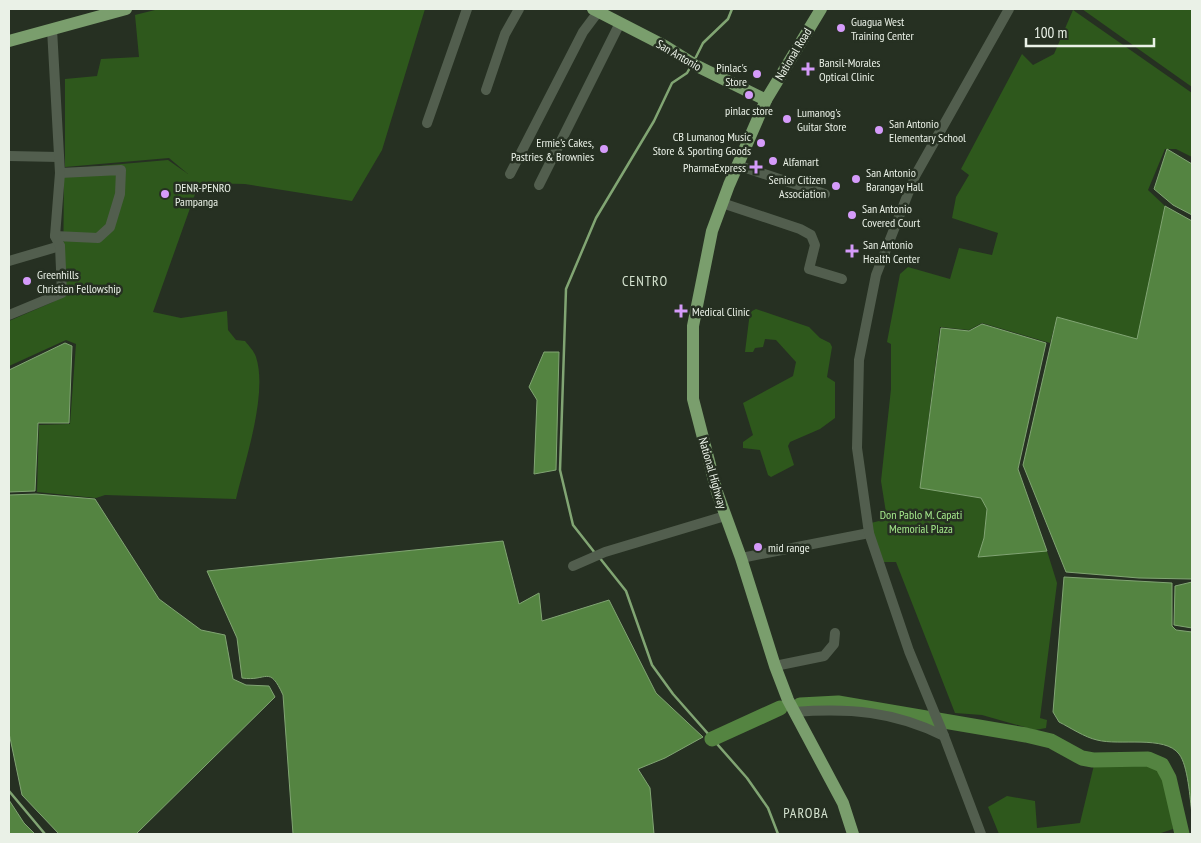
<svg xmlns="http://www.w3.org/2000/svg" width="1201" height="843" font-family="'PT Sans Narrow',sans-serif">
  <style>
    .green { fill: #2e581c }
    .water { fill: #548441; stroke: #81a573 }
    .lines { fill: none; stroke-linecap: round; stroke-linejoin: round }
    .stream { stroke: #81a573; stroke-width: 2.5 }
    .river { stroke: #548441; stroke-width: 15 }
    .minor { stroke: #525e4e; stroke-width: 10 }
    .major { stroke: #7a9e6d; stroke-width: 12 }
    .poi-dot { fill: #d59bfa; stroke: #263022; stroke-width: 2 }
    .labels { text-anchor: middle; dominant-baseline: central; stroke-width: 5; stroke-linejoin: round; paint-order: stroke }
    .poi-label { font-size: 12px; fill: #eaf1e7; stroke: #263022; text-anchor: start }
    .street-label { font-size: 12px; fill: #eaf1e7; stroke: #263022 }
    .park-label { font-size: 12px; fill: #a4e88b; stroke: #263022 }
    .neighbourhood-label { font-size: 14px; letter-spacing: 1px; fill: #d6e4d1; stroke: #263022 }
  </style>
  <rect width="100%" height="100%" fill="#263022"/>
  <!-- green -->
  <g class="green">
    <path d="M 159,9 L 425,9 L 382,150 L 352,201 L 245,184 L 199,183 L 153,312 L 181,318 L 227,311 L 228,330 L 236,340 L 245,341 C 249,346 254,351 256,357 C 268,394 245,460 236,499 L 105,495 L 96,498 L 37,492 L 39,425 L 70,424 L 76,344 L 66,340 L 9,366 L 9,321 L 53,302 L 63,295 L 64,169 L 168,160 L 188,174 L 169,158 L 65,167 L 65,79 L 97,76 L 101,59 L 139,57 L 135,15 Z"/>
    <path d="M 1082,9 L 1192,9 L 1192,87 Z"/>
    <path d="M 1073,10 L 1192,93 L 1192,157 L 1176,149 L 1165,149 L 1148,190 L 1165,206 L 1137,340 L 1057,317 L 1050,343 L 982,323 L 969,330 L 940,327 L 920,488 L 981,498 L 987,509 L 984,538 L 978,557 L 1047,551 L 1057,583 L 1040,718 L 1047,720 L 1046,728 L 1035,730 L 982,715 L 955,713 L 896,562 L 880,562 L 871,523 L 887,519 L 881,481 L 891,389 L 891,344 L 887,342 L 900,274 L 908,267 L 950,279 L 959,248 L 992,255 L 998,233 L 952,218 L 956,197 L 969,175 L 961,169 L 1022,54 L 1033,65 L 1054,54 Z"/>
    <path d="M 756,309 L 809,327 L 820,338 L 830,343 L 832,347 L 827,377 L 835,382 L 835,418 L 820,429 L 790,442 L 788,446 L 794,465 L 771,477 L 768,475 L 760,450 L 743,448 L 743,442 L 753,435 L 743,403 L 793,376 L 796,362 L 776,340 L 765,339 L 763,347 L 755,348 L 753,352 L 745,352 L 750,312 Z"/>
    <path d="M 1149,764 L 1160,768 L 1167,780 L 1173,829 L 1158,834 L 999,834 L 988,807 L 1007,796 L 1035,801 L 1037,828 L 1080,823 L 1094,765 Z"/>
  </g>
  <!-- water -->
  <g class="water">
    <path d="M 1167,149 L 1192,164 L 1192,215 L 1173,205 L 1154,189 Z"/>
    <path d="M 1165,206 L 1192,221 L 1192,579 L 1139,578 L 1066,572 L 1023,465 L 1057,317 L 1137,339 Z"/>
    <path d="M 982,324 L 1046,343 L 1018,469 L 1047,551 L 978,557 L 984,538 L 987,509 L 981,498 L 920,488 L 941,328 L 969,331 Z"/>
    <path d="M 65,343 L 72,346 L 69,423 L 38,423 L 35,491 L 9,492 L 9,370 Z"/>
    <path d="M 544,352 L 559,352 L 556,470 L 534,474 L 537,400 L 529,387 Z"/>
    <path d="M 36,494 L 95,499 L 159,599 L 201,630 L 225,635 L 233,679 L 246,685 L 269,686 L 275,697 L 136,834 L 59,834 L 22,795 L 9,733 L 9,495 Z"/>
    <path d="M 503,541 L 519,604 L 539,593 L 542,621 L 609,600 L 656,693 L 703,737 L 665,758 L 638,769 L 650,788 L 654,834 L 293,834 L 283,695 C 269,664 267,682 242,678 L 237,638 L 207,571 Z"/>
    <path d="M 1064,577 L 1172,583 L 1172,626 L 1176,630 L 1192,632 L 1192,814 C 1190,799 1188,765 1179,754 C 1165,735 1119,746 1097,740 C 1084,737 1071,728 1059,722 L 1053,712 Z"/>
    <path d="M 1192,582 L 1192,628 L 1174,625 L 1175,586 Z"/>
    <path d="M 9,800 L 24,823 L 35,834 L 9,834 Z"/>
  </g>
  <g class="lines">
    <!-- stream -->
    <g class="stream">
      <path d="M 695,59 L 703,43 L 728,19 L 732,9"/>
      <path d="M 595,553 L 573,525 L 560,470 L 566,289 L 596,218 L 654,121 L 672,83 L 687,73 L 691,66"/>
      <path d="M 599,557 L 626,591 L 652,665 L 673,694 L 747,778 L 768,808 L 778,834"/>
      <path d="M 9,791 L 45,834"/>
    </g>
    <!-- river -->
    <g class="river">
      <path d="M 800,705 L 838,703 L 1026,735 L 1051,741 L 1082,758 L 1093,760 L 1148,759 L 1162,765 L 1169,778 L 1182,834"/>
      <path d="M 712,739 L 780,708"/>
    </g>
    <!-- minor -->
    <g class="minor">
      <path d="M 486,90 L 505,34 L 519,9"/>
      <path d="M 427,123 L 467,9"/>
      <path d="M 9,156 L 59,157"/>
      <path d="M 737,165 L 825,194"/>
      <path d="M 510,174 L 583,32 L 598,12"/>
      <path d="M 539,185 L 620,23"/>
      <path d="M 722,203 L 800,229 L 811,235 L 815,245 L 809,269 L 842,279"/>
      <path d="M 55,236 L 98,238 L 110,227 L 120,194 L 121,170 L 60,173"/>
      <path d="M 9,261 L 60,246"/>
      <path d="M 9,315 L 62,293 L 60,246 L 55,236 L 60,173 L 52,29"/>
      <path d="M 741,558 L 869,533"/>
      <path d="M 573,566 L 605,552 L 725,516"/>
      <path d="M 775,666 L 824,656 L 834,644 L 835,633"/>
      <path d="M 794,712 C 850,708 893,711 944,736"/>
      <path d="M 981,834 L 944,736 L 909,651 L 869,533 L 857,448 L 859,360 L 876,275 L 915,176 L 1009,9"/>
    </g>
    <!-- major -->
    <g class="major">
      <path d="M 593,9 L 665,46 L 697,66 L 766,100"/>
      <path d="M 821,9 L 766,100 L 729,185 L 712,231 L 693,326 L 693,399 L 717,492 L 741,558 L 775,666 L 788,700 L 843,803 L 853,834"/>
      <path d="M 9,41 L 126,9"/>
    </g>
  </g>
  <!-- markers -->
  <g class="poi-dot">
    <circle cx="841" cy="28" r="5"/>
    <path d="M805.5 61.5h5v5h5v5h-5v5h-5v-5h-5v-5h5z"/>
    <circle cx="757" cy="74" r="5"/>
    <circle cx="749" cy="95" r="5"/>
    <circle cx="787" cy="119" r="5"/>
    <circle cx="879" cy="130" r="5"/>
    <circle cx="761" cy="143" r="5"/>
    <circle cx="604" cy="149" r="5"/>
    <circle cx="773" cy="161" r="5"/>
    <path d="M753.5 159.5h5v5h5v5h-5v5h-5v-5h-5v-5h5z"/>
    <circle cx="856" cy="179" r="5"/>
    <circle cx="836" cy="186" r="5"/>
    <circle cx="165" cy="194" r="5"/>
    <circle cx="852" cy="215" r="5"/>
    <path d="M849.5 243.5h5v5h5v5h-5v5h-5v-5h-5v-5h5z"/>
    <circle cx="27" cy="281" r="5"/>
    <path d="M678.5 303.5h5v5h5v5h-5v5h-5v-5h-5v-5h5z"/>
    <circle cx="758" cy="547" r="5"/>
  </g>
  <g class="labels">
    <!-- poi labels -->
    <g class="poi-label">
      <text x="851" y="21">Guagua West<tspan x="851" dy="14">Training Center</tspan></text>
      <text x="819" y="62">Bansil-Morales<tspan x="819" dy="14">Optical Clinic</tspan></text>
      <text x="747" y="67" text-anchor="end">Pinlac's<tspan x="747" dy="14">Store</tspan></text>
      <text x="749" y="110" text-anchor="middle">pinlac store</text>
      <text x="797" y="112">Lumanog's<tspan x="797" dy="14">Guitar Store</tspan></text>
      <text x="889" y="123">San Antonio<tspan x="889" dy="14">Elementary School</tspan></text>
      <text x="751" y="136" text-anchor="end">CB Lumanog Music<tspan x="751" dy="14">Store &amp; Sporting Goods</tspan></text>
      <text x="594" y="142" text-anchor="end">Ermie's Cakes,<tspan x="594" dy="14">Pastries &amp; Brownies</tspan></text>
      <text x="783" y="161">Alfamart</text>
      <text x="746" y="167" text-anchor="end">PharmaExpress</text>
      <text x="866" y="172">San Antonio<tspan x="866" dy="14">Barangay Hall</tspan></text>
      <text x="826" y="179" text-anchor="end">Senior Citizen<tspan x="826" dy="14">Association</tspan></text>
      <text x="175" y="187">DENR-PENRO<tspan x="175" dy="14">Pampanga</tspan></text>
      <text x="862" y="208">San Antonio<tspan x="862" dy="14">Covered Court</tspan></text>
      <text x="863" y="244">San Antonio<tspan x="863" dy="14">Health Center</tspan></text>
      <text x="37" y="274">Greenhills<tspan x="37" dy="14">Christian Fellowship</tspan></text>
      <text x="692" y="311">Medical Clinic</text>
      <text x="768" y="547">mid range</text>
    </g>
    <!-- street labels -->
    <g class="street-label">
      <text transform="translate(793 54) rotate(-59)">National Road</text>
      <text transform="translate(679 55) rotate(30)">San Antonio</text>
      <text transform="translate(713 473) rotate(74)">National Highway</text>
    </g>
    <!-- park labels -->
    <g class="park-label">
      <text x="921" y="514">Don Pablo M. Capati<tspan x="921" dy="14">Memorial Plaza</tspan></text>
    </g>
    <!-- neighbourhood labels -->
    <g class="neighbourhood-label">
      <text x="645" y="281">CENTRO</text>
      <text x="806" y="813">PAROBA</text>
    </g>
  </g>
  <!-- border -->
  <rect width="1201" height="843" fill="none" stroke="#eaf1e7" stroke-width="20"/>
  <!-- scale -->
  <path d="M1026 38v8h128v-8" fill="none" stroke="#eaf1e7" stroke-width="2.5"/>
  <text x="1034" y="38" font-size="15" fill="#eaf1e7" stroke="#263022" stroke-width="4" paint-order="stroke">100 m</text>
</svg>
